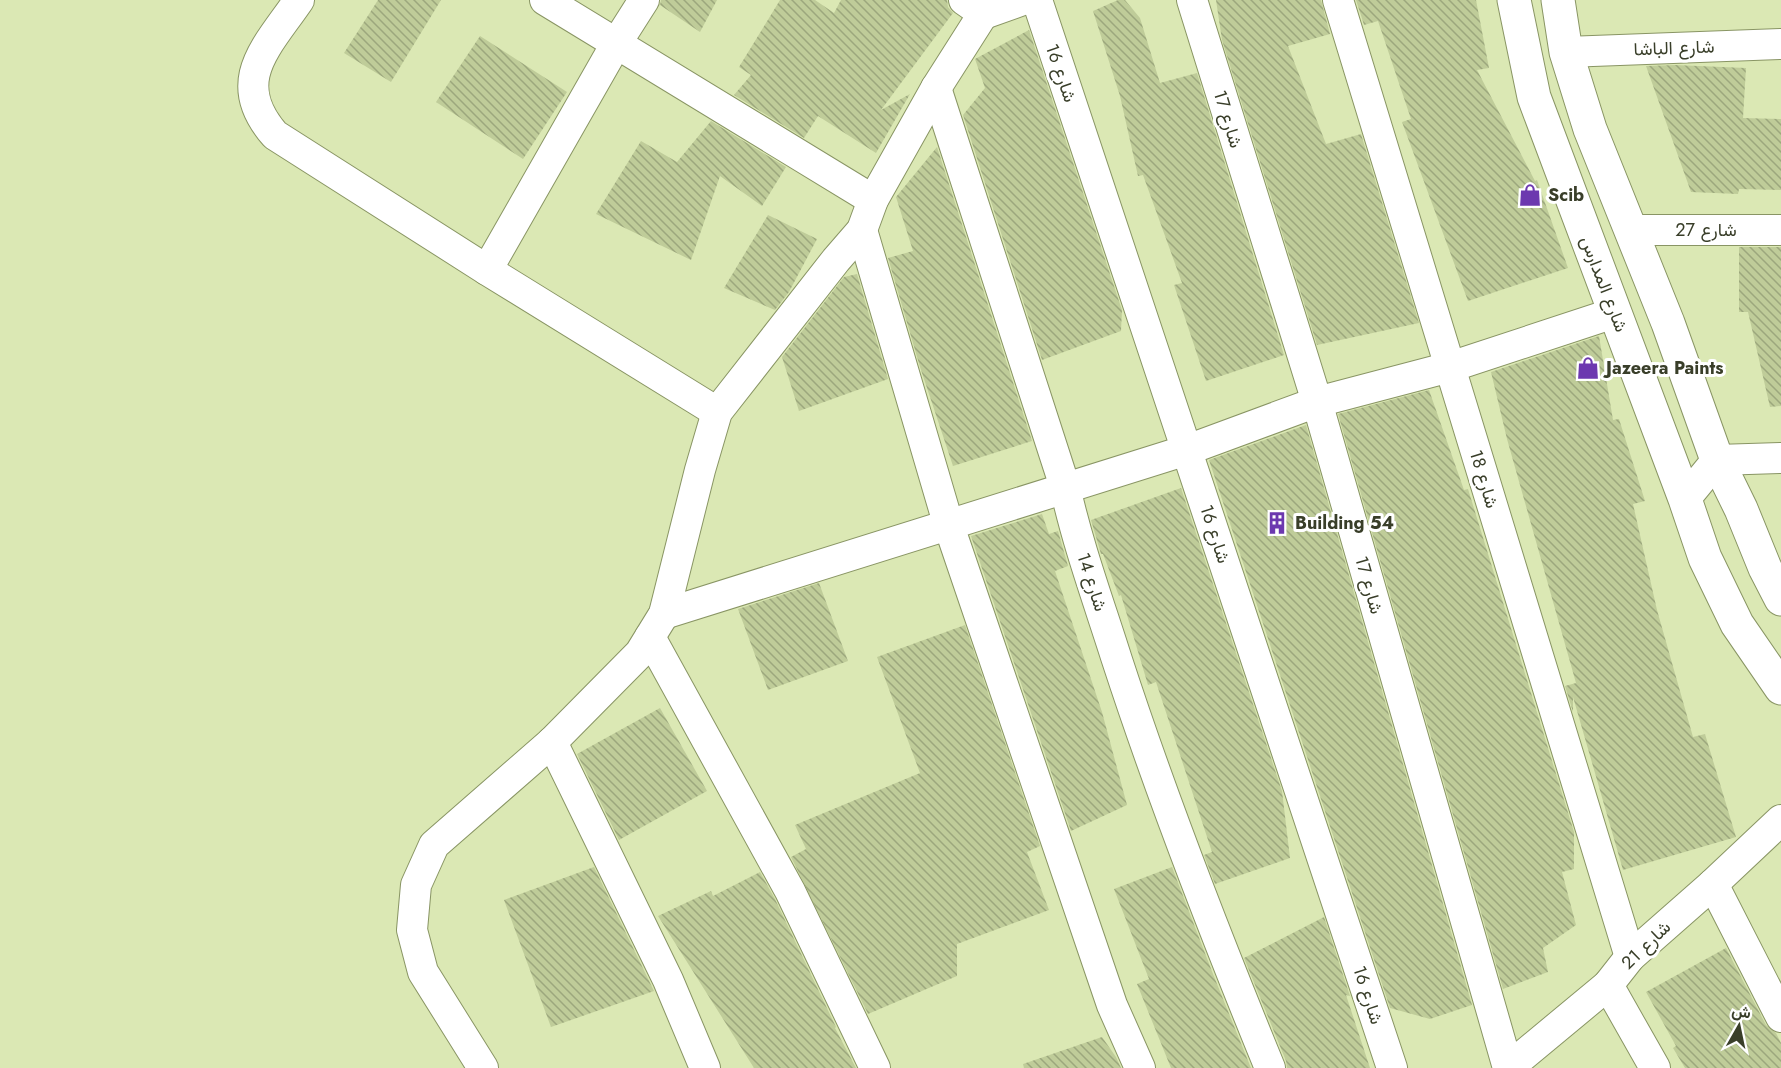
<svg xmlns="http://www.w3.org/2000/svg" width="1781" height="1068" font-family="Jost,Vazirmatn,sans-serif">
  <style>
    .building { fill: url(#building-back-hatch) }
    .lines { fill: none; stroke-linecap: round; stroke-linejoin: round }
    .street-casing { stroke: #899564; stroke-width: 32 }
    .secondary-casing { stroke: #899564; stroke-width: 35 }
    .street { stroke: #fff; stroke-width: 30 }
    .secondary { stroke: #fff; stroke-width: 33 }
    .labels { text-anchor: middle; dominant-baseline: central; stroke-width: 6; stroke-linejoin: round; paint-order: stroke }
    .street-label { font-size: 18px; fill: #393e29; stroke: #fff }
    .poi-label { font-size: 18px; font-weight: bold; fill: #393e29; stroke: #fff; text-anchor: start }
  </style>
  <defs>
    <pattern id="building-back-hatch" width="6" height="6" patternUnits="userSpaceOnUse" patternTransform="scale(1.5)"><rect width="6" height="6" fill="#bfcc99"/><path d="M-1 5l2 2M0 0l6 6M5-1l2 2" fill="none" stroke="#9ca77d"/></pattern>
  </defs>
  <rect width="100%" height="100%" fill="#dbe8b4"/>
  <!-- building -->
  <g class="building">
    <path d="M 378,0 L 441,0 L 391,82 L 344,53 Z"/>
    <path d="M 661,0 L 717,0 L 700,32 L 660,5 Z"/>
    <path d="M 780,0 L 815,0 L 834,13 L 841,0 L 947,0 L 948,7 L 953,13 L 881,110 L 910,94 L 876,153 L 818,116 L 804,138 L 734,95 L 751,75 L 739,67 Z"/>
    <path d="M 1118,0 L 1125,0 L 1140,18 L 1160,83 L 1197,73 L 1284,355 L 1206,381 L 1174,285 L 1182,283 L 1143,175 L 1138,176 L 1120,96 L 1093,11 Z"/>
    <path d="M 1216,0 L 1321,0 L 1330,34 L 1288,46 L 1326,144 L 1361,134 L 1419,323 L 1317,345 L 1222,40 Z"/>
    <path d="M 1356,0 L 1476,0 L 1489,68 L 1477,70 L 1535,181 L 1537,180 L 1568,268 L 1468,301 L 1402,122 L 1411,119 L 1378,21 L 1364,25 Z"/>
    <path d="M 1029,30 L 1122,310 L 1121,331 L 1042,360 L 963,115 L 985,88 L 975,59 Z"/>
    <path d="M 480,36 L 567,92 L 523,159 L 436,102 Z"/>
    <path d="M 1675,65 L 1746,68 L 1743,118 L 1781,119 L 1781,190 L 1739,189 L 1738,194 L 1691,192 L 1646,66 Z"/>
    <path d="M 711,121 L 786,167 L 762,206 L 720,176 L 691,260 L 596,214 L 641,141 L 677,162 Z"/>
    <path d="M 937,147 L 1032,441 L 953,466 L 920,367 L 888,258 L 913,251 L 896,197 Z"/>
    <path d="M 768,215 L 817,239 L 789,292 L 775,310 L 724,288 Z"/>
    <path d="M 1739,247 L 1781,247 L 1781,406 L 1770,407 L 1748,312 L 1739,312 Z"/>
    <path d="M 857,274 L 888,379 L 799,411 L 782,357 L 844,277 Z"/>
    <path d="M 1599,336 L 1613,420 L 1619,419 L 1645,501 L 1633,504 L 1657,610 L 1693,737 L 1705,734 L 1736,837 L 1623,870 L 1573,697 L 1573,712 L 1565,686 L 1576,683 L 1507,439 L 1491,372 Z"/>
    <path d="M 1429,390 L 1464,490 L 1468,489 L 1574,832 L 1574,869 L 1562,872 L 1576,925 L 1543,948 L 1548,972 L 1503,989 L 1338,414 Z"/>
    <path d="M 1306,425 L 1472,1005 L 1430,1019 L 1390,1008 L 1209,460 Z"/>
    <path d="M 1181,488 L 1282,791 L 1290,858 L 1215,884 L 1204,855 L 1212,852 L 1156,682 L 1148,685 L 1121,595 L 1119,596 L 1103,554 L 1101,554 L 1091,520 Z"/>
    <path d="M 1042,514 L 1049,534 L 1058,531 L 1068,566 L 1055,571 L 1102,712 L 1127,805 L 1071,831 L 971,536 Z"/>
    <path d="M 819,583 L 848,661 L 768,690 L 738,609 Z"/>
    <path d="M 965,625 L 1040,846 L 1027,852 L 1049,910 L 957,944 L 957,976 L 868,1014 L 791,857 L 806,849 L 795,825 L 920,773 L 877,657 Z"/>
    <path d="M 660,708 L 707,791 L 619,840 L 577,754 Z"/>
    <path d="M 594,867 L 654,991 L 551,1027 L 504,900 Z"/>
    <path d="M 1172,867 L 1213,974 L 1251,1068 L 1171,1068 L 1137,984 L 1149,979 L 1114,889 Z"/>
    <path d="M 760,872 L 775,899 L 836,1027 L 835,1028 L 856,1068 L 754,1068 L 658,916 L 711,891 L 713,896 Z"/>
    <path d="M 1324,917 L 1350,996 L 1346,995 L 1370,1068 L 1287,1068 L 1286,1061 L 1244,958 Z"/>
    <path d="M 1726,948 L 1766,1025 L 1776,1033 L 1781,1043 L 1781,1068 L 1685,1068 L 1673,1048 L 1676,1046 L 1646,992 Z"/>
    <path d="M 1102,1037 L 1116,1057 L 1121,1068 L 1024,1068 L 1023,1064 Z"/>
  </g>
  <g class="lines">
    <!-- street casing -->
    <g class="street-casing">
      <g id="street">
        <path d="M 299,0 C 267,47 228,81 275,135 L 487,270 L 717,412"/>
        <path d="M 545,0 L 873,200"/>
        <path d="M 964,0 L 984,14 L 1023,0"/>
        <path d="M 1037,0 L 1392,1068"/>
        <path d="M 1192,0 L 1317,402 L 1508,1068"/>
        <path d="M 1338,0 L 1630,957"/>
        <path d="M 1566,52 L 1781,44"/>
        <path d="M 936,88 L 1065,487 C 1078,546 1099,603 1117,660 C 1162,798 1215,934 1270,1068"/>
        <path d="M 862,230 L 948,523 L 1112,1005 L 1140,1068"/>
        <path d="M 1631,230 L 1781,230"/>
        <path d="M 487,270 L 616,44 L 644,0"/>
        <path d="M 1685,499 L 1717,460 L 1781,458"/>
        <path d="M 664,614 L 1187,450 L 1317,402 L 1450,367 L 1614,313"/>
        <path d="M 650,637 L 790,891 L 875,1068"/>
        <path d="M 552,742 L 668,980 L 705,1068"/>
        <path d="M 1713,884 L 1781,1017"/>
        <path d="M 1608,985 L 1655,1068"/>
        <path d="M 483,1068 L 423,972 L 412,930 L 416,885 L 434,845 L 552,742 L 640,653 L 664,614 L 700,470 L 717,412 L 836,260 L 862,230 L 873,200 L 936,88 L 992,0"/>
        <path d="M 1508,1068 L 1608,985 L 1630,957 L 1713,884 L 1781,820"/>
      </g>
    </g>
    <!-- secondary casing -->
    <g class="secondary-casing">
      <g id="secondary">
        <path d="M 1514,0 L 1534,97 L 1685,499 L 1705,558 L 1737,624 L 1781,688"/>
        <path d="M 1558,0 L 1566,52 L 1590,129 L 1668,323 L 1717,460 L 1741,509 L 1765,568 L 1781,599"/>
      </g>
    </g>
    <!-- street -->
    <use href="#street" class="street"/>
    <!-- secondary -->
    <use href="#secondary" class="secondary"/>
  </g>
  <!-- icons -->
  <defs>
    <g id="shop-bare" transform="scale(1.8)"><path d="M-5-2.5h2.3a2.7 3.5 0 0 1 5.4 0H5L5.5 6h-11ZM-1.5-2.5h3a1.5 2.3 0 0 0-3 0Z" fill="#6c38af" stroke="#fff" stroke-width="2.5" paint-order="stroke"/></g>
    <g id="building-bare" transform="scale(1.8)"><path d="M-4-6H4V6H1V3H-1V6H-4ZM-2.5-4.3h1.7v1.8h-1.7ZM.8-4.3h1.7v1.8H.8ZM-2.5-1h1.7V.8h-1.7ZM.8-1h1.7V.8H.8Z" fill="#6c38af" stroke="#fff" stroke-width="2.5" paint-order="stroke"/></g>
  </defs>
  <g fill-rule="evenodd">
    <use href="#shop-bare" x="1530" y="195"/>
    <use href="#shop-bare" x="1588" y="368"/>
    <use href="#building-bare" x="1277" y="523"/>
  </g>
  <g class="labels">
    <!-- street labels -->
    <g class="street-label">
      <text transform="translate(1674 48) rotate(-2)">شارع الباشا</text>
      <text transform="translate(1061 73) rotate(71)">شارع 16</text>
      <text transform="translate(1228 119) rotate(73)">شارع 17</text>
      <text x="1706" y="230">شارع 27</text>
      <text transform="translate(1604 284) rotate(69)">شارع المدارس</text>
      <text transform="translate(1484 479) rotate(73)">شارع 18</text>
      <text transform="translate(1215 534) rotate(72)">شارع 16</text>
      <text transform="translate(1092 582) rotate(72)">شارع 14</text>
      <text transform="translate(1369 585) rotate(74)">شارع 17</text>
      <text transform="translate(1646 945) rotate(-44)">شارع 21</text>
      <text transform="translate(1368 995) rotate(72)">شارع 16</text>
    </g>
    <!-- poi labels -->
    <g class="poi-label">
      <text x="1548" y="195">Scib</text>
      <text x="1606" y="368">Jazeera Paints</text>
      <text x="1295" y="523">Building 54</text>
    </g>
  </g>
  <!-- north arrow -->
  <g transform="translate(1739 1026) rotate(9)" stroke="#ffffff" stroke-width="4.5" paint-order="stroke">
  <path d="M0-4.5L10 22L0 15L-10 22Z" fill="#393e29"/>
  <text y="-9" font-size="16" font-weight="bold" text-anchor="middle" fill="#393e29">ش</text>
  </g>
</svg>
